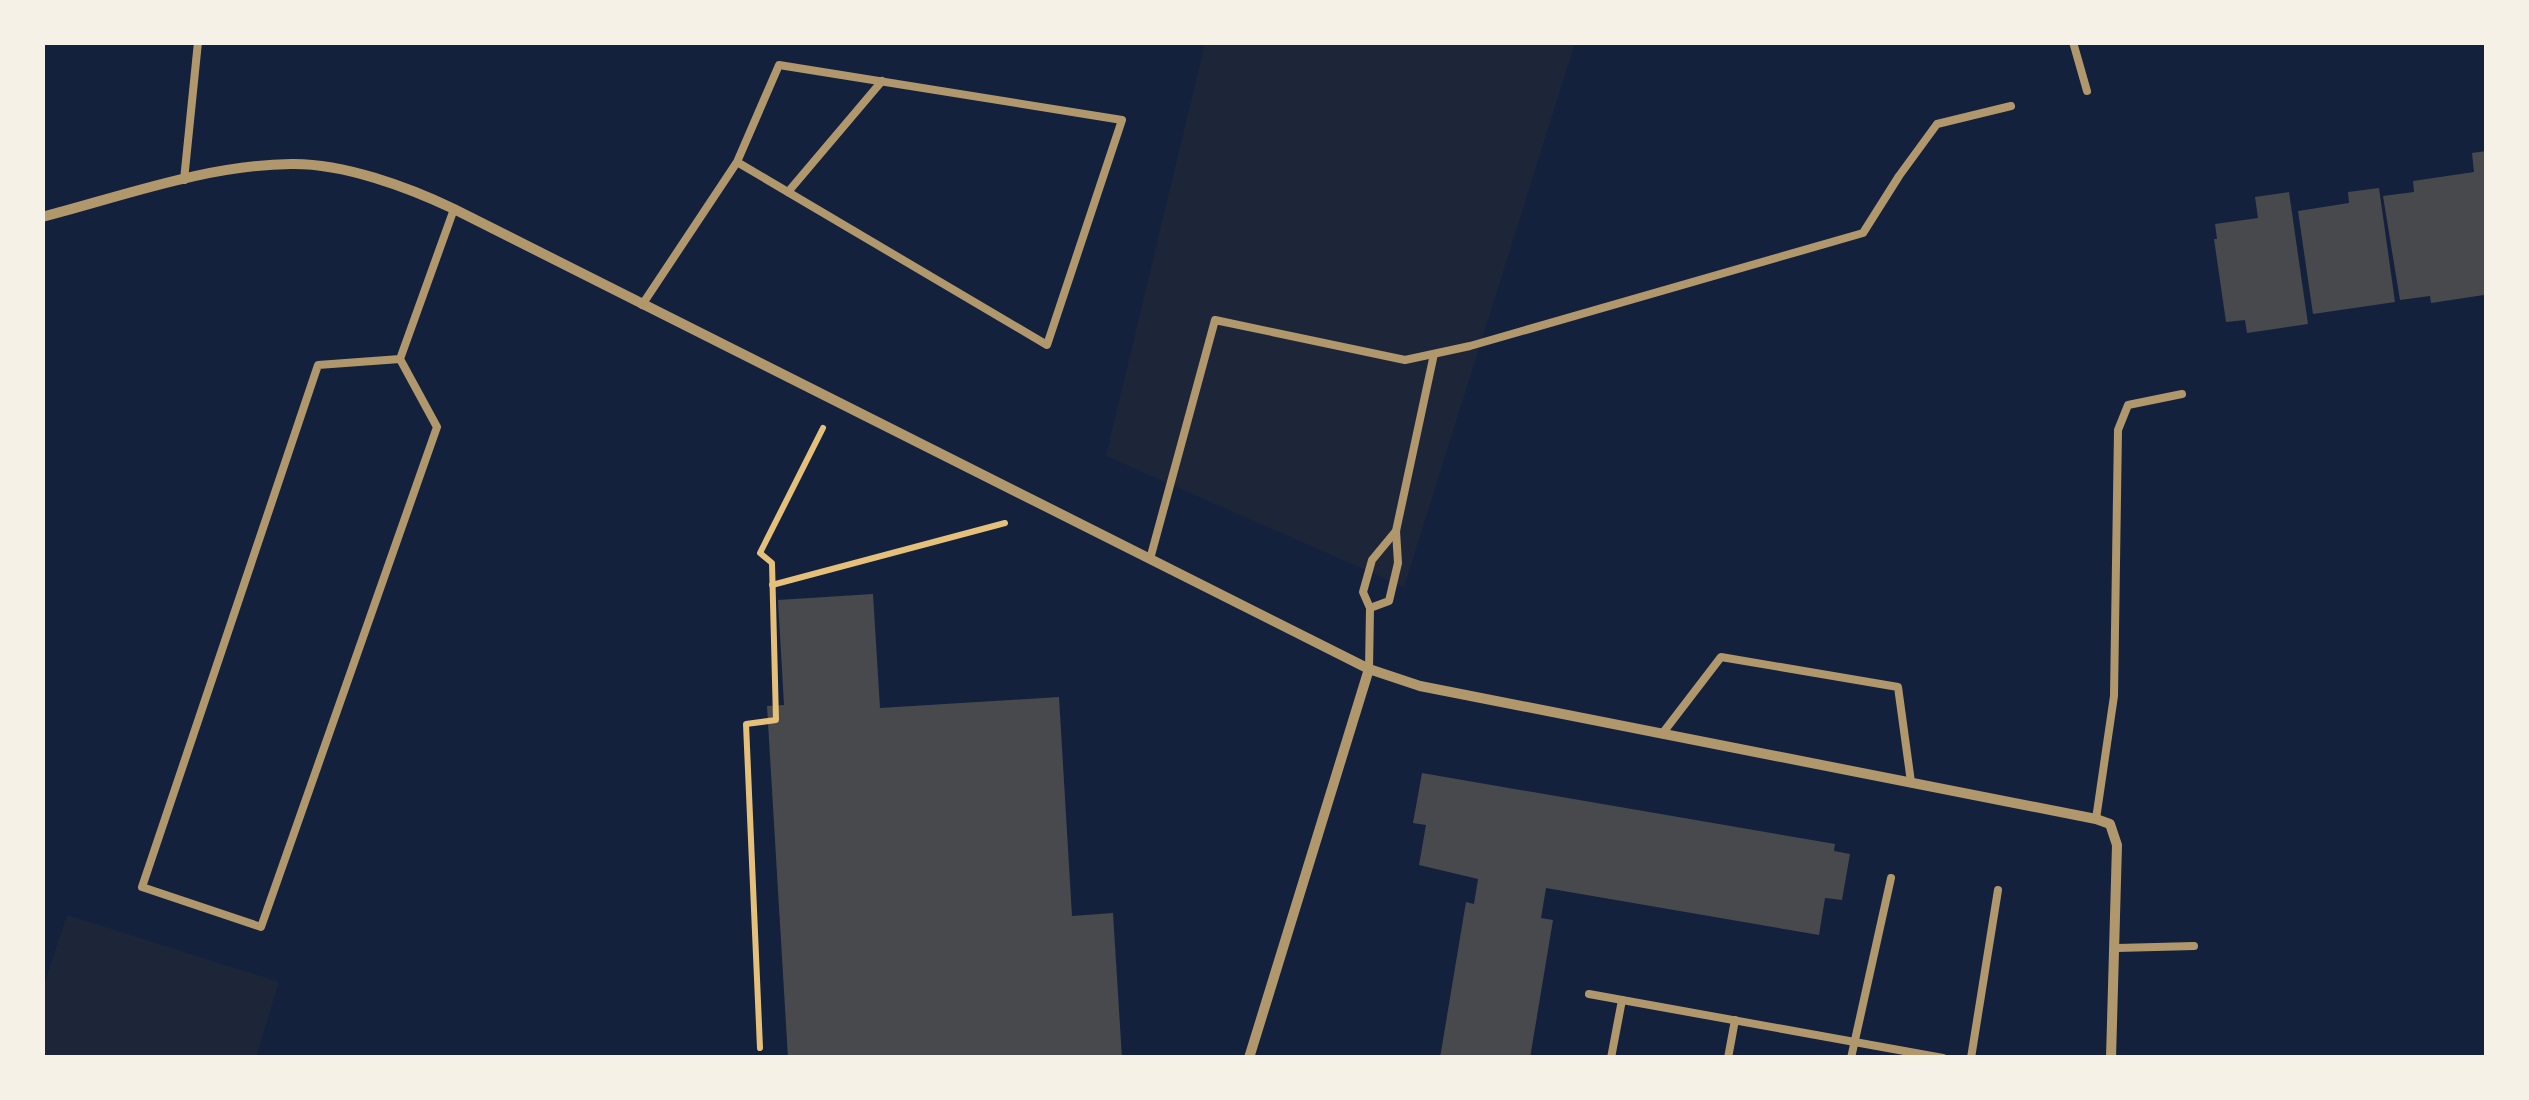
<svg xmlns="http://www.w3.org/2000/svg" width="2529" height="1100" font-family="'DM Sans',sans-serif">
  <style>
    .green { fill: #1d2539 }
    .building { fill: #48494c }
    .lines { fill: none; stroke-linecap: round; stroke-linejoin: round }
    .path { stroke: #e5c07b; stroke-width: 6 }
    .service { stroke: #b1986c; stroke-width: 8 }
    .minor { stroke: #b1986c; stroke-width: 10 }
  </style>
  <rect width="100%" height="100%" fill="#14213d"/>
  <!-- green -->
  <g class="green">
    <path d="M 1205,43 L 1575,43 L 1404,587 L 1106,456 Z"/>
    <path d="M 67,915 L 279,982 L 256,1057 L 43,1057 L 43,988 Z"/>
  </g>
  <!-- building -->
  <g class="building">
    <path d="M 2486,151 L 2484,295 L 2431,303 L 2430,296 L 2400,300 L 2383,196 L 2414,192 L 2413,181 L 2474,172 L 2472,153 Z"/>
    <path d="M 2379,188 L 2395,302 L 2313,314 L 2298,211 L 2349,203 L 2348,192 Z"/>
    <path d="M 2289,192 L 2308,324 L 2247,333 L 2245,320 L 2226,322 L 2214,239 L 2217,239 L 2215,224 L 2258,218 L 2255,197 Z"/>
    <path d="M 873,594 L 880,708 L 1059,697 L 1072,916 L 1113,913 L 1122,1058 L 788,1058 L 767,706 L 784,705 L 778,600 Z"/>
    <path d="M 1422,773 L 1835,844 L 1834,851 L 1850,854 L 1842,900 L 1825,898 L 1819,935 L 1546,888 L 1541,918 L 1553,920 L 1530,1058 L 1440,1058 L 1466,902 L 1474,904 L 1478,879 L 1419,865 L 1426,825 L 1413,823 Z"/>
  </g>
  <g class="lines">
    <!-- path -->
    <g class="path">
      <path d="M 772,585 L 1005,523"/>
      <path d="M 760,1048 L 746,724 L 776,720 L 772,563 L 760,553 L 823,428"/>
    </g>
    <!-- service -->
    <g class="service">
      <path d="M 2073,42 L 2087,91"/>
      <path d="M 184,180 L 198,42"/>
      <path d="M 788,192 L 882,81"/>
      <path d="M 642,305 L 737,162 L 779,65 L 1122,120 L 1047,345 L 737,162"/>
      <path d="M 400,359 L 437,427 L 261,927 L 142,887 L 318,365 L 400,359 L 454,209"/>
      <path d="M 1150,559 L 1215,320 L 1405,360 L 1470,346 L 1863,233 L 1899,176 L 1937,124 L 2011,106"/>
      <path d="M 1370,608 L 1389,601 L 1398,563 L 1396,531 L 1434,354"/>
      <path d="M 1369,669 L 1370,608 L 1363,592 L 1372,560 L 1396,531"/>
      <path d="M 1662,734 L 1721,657 L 1898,687 L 1911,782"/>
      <path d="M 2096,819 L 2114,696 L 2118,430 L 2128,405 L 2182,394"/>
      <path d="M 2117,948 L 2194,946"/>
      <path d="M 1589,994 L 1943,1058"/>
      <path d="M 1611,1058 L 1622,1000"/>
      <path d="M 1728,1058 L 1735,1020"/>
      <path d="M 1851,1058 L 1891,878"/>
      <path d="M 1971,1058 L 1998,890"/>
    </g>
    <!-- minor -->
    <g class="minor">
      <path d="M 42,217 C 123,196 207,165 291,164 C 343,163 408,187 454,209 L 1369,669 L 1249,1058"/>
      <path d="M 1369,669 L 1420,686 L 2096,819 L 2110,824 L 2117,845 L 2111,1058"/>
    </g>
  </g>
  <!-- border -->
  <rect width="2529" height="1100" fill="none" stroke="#f6f1e7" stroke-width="90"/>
</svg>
